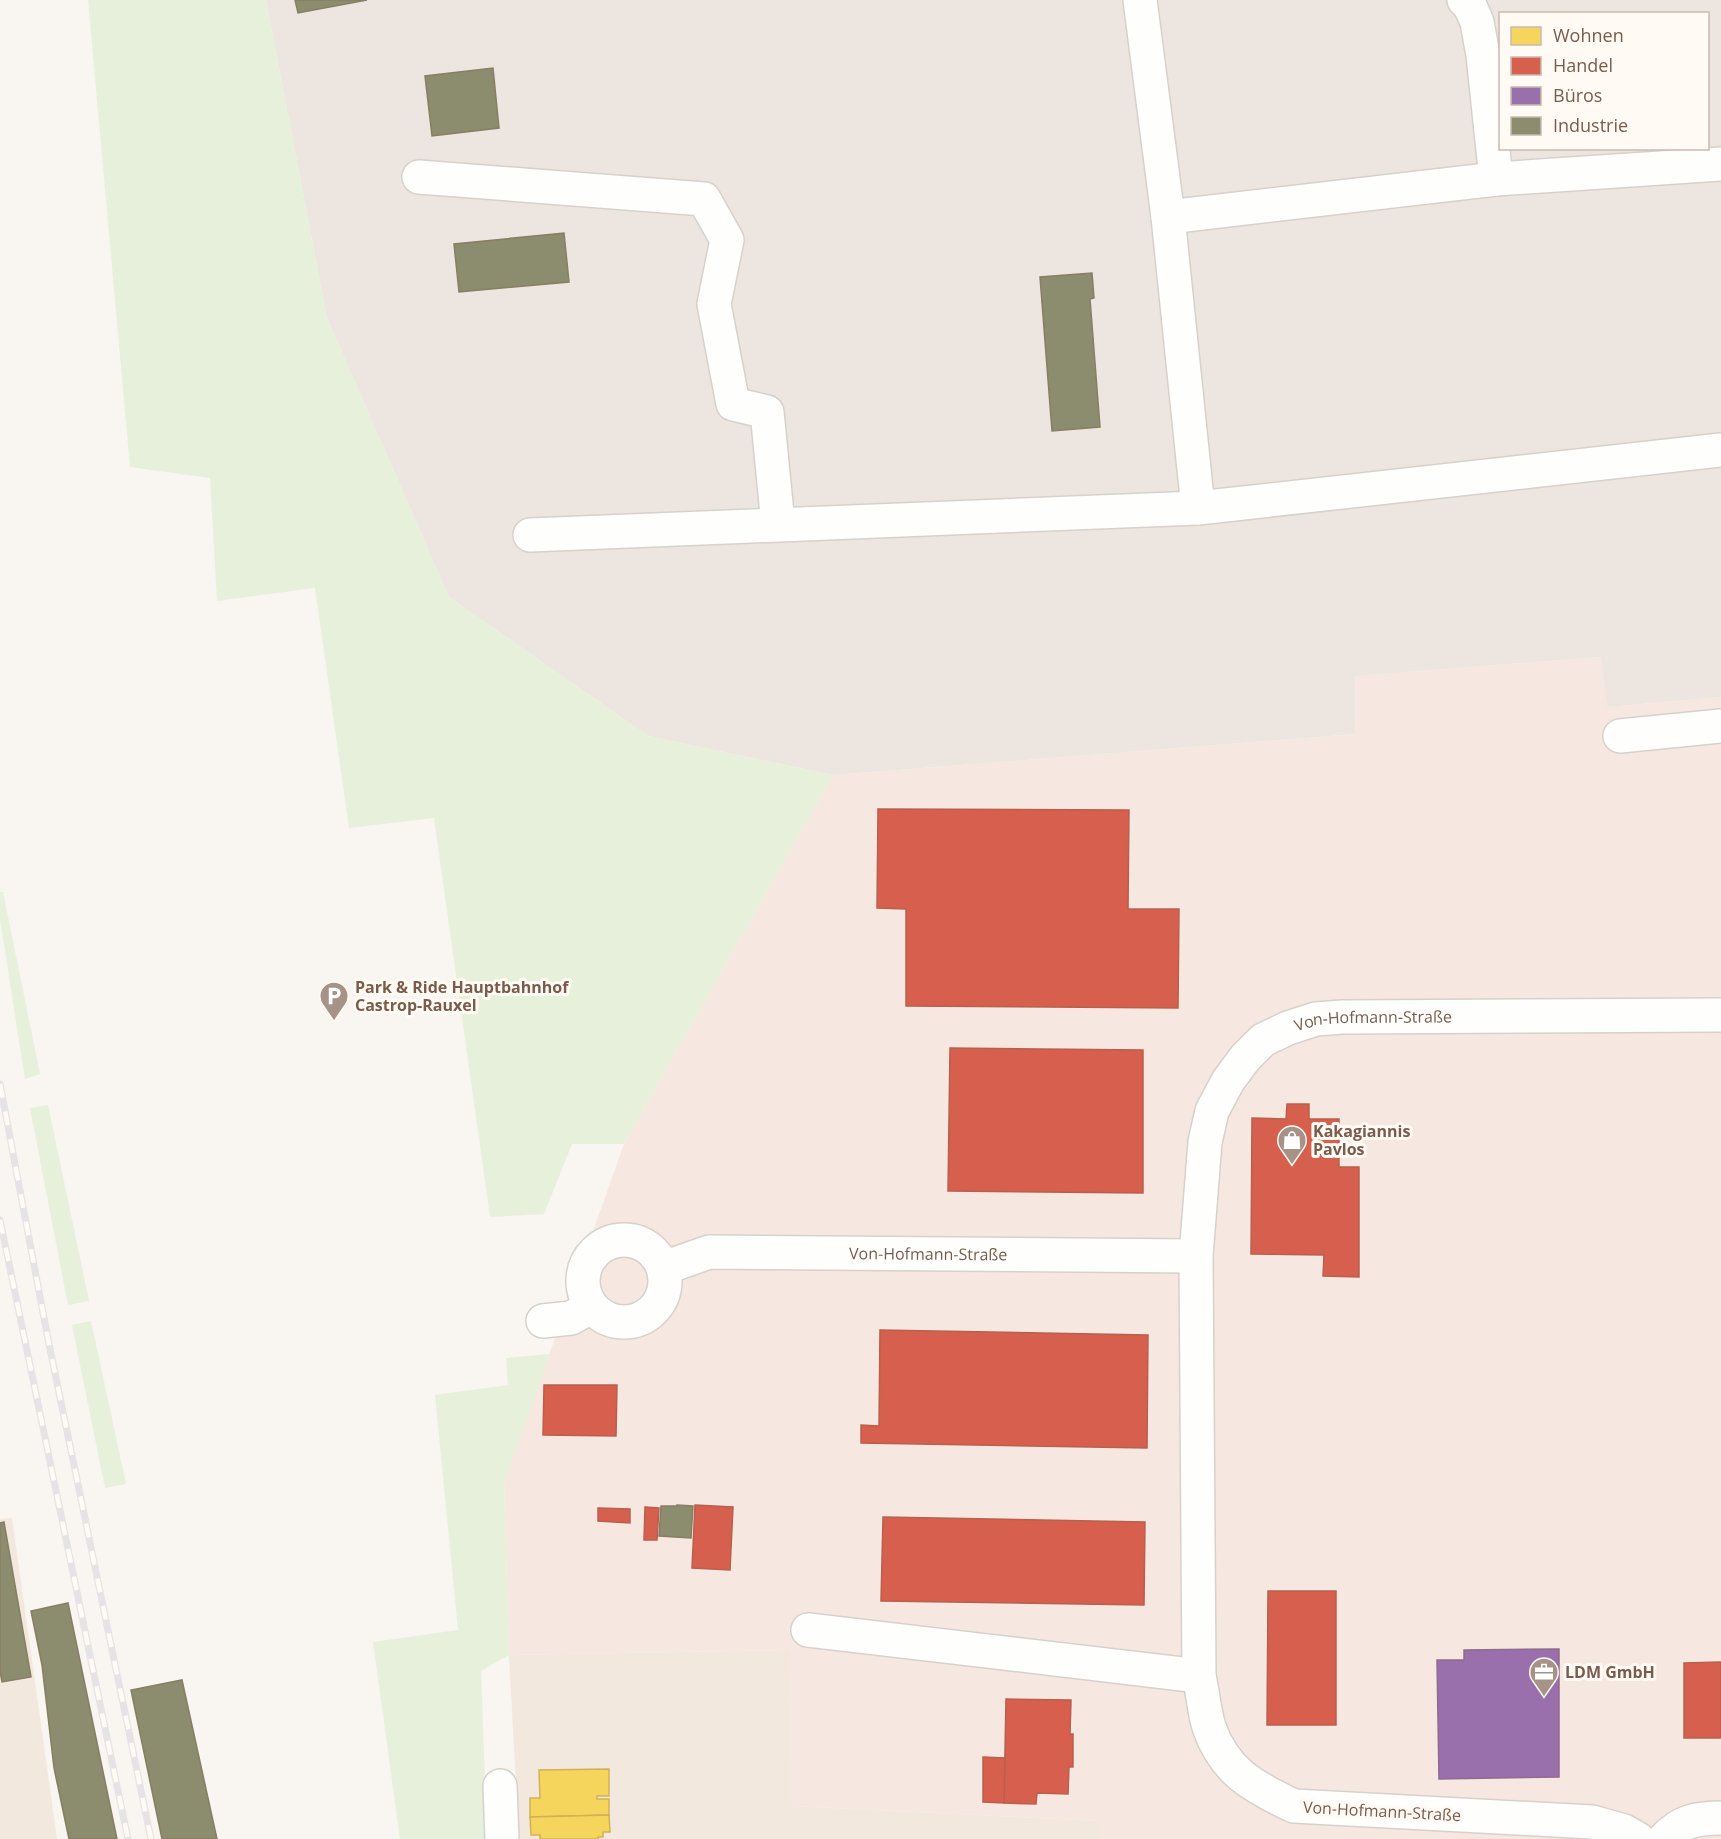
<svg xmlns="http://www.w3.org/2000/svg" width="1721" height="1839" font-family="'Open Sans',sans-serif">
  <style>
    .residential { fill: #f2e8de }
    .commercial { fill: #f6e8e1 }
    .industrial { fill: #ede5e0; fill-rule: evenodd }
    .green { fill: #e7f0db }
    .homes { fill: #f6d55c; stroke: #d1b158; stroke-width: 1.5 }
    .shops { fill: #d6604d; stroke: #ba5f4d; stroke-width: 1.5 }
    .offices { fill: #9970ab; stroke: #906a8f; stroke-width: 1.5 }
    .industry { fill: #8c8c6e; stroke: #877e64; stroke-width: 1.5 }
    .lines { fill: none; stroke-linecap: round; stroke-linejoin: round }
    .minor-casing { stroke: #d7d1cb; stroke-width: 36 }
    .minor { stroke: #fefefd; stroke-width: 33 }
    .rail-casing { stroke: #e6e3e7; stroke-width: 7 }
    .rail { stroke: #fffaf3; stroke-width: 4.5; stroke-dasharray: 14; stroke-linecap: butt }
    .labels { text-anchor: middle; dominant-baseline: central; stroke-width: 6; stroke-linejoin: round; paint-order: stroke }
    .poi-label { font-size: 16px; font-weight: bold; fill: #7a5c4d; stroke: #fffaf3; text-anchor: start }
    .street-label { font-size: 16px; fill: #7a5c4d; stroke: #fffaf3 }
  </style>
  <rect width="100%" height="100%" fill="#f9f5f0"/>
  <!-- residential -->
  <g class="residential">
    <path d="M 12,1518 L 57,1839 L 0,1839 L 0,1519 Z"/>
    <path d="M 790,1650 L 791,1806 L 1101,1821 L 1101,1839 L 519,1839 L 509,1655 Z"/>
  </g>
  <!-- commercial -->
  <path class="commercial" d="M 1602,657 L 1607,707 L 1721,697 L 1721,1839 L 1101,1839 L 1100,1821 L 791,1806 L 790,1650 L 509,1655 L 504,1482 L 624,1144 L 833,775 L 1355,734 L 1354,676 Z"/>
  <!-- industrial -->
  <path class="industrial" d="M 266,0 L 1721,0 L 1721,697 L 1607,707 L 1601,657 L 1355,676 L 1355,734 L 833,775 L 648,736 L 449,597 L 327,318 ZM 1500,14 L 1708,14 L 1708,148 L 1500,148 Z"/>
  <!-- green -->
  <g class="green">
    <path d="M 88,0 L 266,0 L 327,318 L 449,597 L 648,736 L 833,775 L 624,1144 L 572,1144 L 544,1214 L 490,1217 L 434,818 L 349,828 L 315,588 L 217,601 L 210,478 L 130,467 Z"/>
    <path d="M 0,892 L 3,892 L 40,1074 L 25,1079 L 0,919 Z"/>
    <path d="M 48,1105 L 89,1301 L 68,1305 L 30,1108 Z"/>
    <path d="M 91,1321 L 126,1484 L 105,1488 L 72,1325 Z"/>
    <path d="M 550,1354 L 504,1482 L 509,1655 L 481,1671 L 487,1839 L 400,1839 L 373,1642 L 458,1630 L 435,1395 L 508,1385 L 506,1358 Z"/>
  </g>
  <!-- homes -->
  <g class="homes">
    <path d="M 609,1769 L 609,1796 L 597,1796 L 597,1799 L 609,1799 L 609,1815 L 530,1817 L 530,1798 L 540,1798 L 539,1770 Z"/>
    <path d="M 609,1815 L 610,1832 L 603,1832 L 603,1837 L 598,1837 L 598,1839 L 540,1839 L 540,1835 L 531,1835 L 530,1817 Z"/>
  </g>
  <!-- shops -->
  <g class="shops">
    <path d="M 878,809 L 1129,810 L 1128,909 L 1179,909 L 1178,1008 L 906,1006 L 906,909 L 877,908 Z"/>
    <path d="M 950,1048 L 1143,1050 L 1143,1193 L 948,1191 Z"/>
    <path d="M 1287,1104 L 1309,1104 L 1309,1119 L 1339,1119 L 1339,1167 L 1359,1167 L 1359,1277 L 1323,1276 L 1324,1255 L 1251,1254 L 1252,1118 L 1286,1119 Z"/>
    <path d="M 880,1330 L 1148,1335 L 1147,1448 L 861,1443 L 861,1425 L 879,1426 Z"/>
    <path d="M 544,1385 L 617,1385 L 616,1436 L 543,1435 Z"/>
    <path d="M 695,1505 L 733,1507 L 730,1570 L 692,1568 Z"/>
    <path d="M 645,1507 L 659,1508 L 657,1540 L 644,1540 Z"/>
    <path d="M 598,1508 L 630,1509 L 630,1523 L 598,1521 Z"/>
    <path d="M 883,1517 L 1145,1522 L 1144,1605 L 881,1601 Z"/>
    <path d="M 1268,1591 L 1336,1591 L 1336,1725 L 1267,1725 Z"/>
    <path d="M 1721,1662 L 1721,1738 L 1684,1738 L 1684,1663 Z"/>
    <path d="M 1006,1699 L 1071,1700 L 1070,1734 L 1073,1734 L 1073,1767 L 1069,1767 L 1068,1794 L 1037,1793 L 1036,1804 L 1004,1803 Z"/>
    <path d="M 983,1757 L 1005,1758 L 1004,1803 L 983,1802 Z"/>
  </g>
  <!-- offices -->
  <path class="offices" d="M 1559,1649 L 1559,1777 L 1439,1779 L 1437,1660 L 1464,1660 L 1464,1650 Z"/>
  <!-- industry -->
  <g class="industry">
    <path d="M 295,0 L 367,0 L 298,13 Z"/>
    <path d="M 493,68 L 499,128 L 432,136 L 425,76 Z"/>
    <path d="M 564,233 L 569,282 L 459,292 L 454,244 Z"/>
    <path d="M 1092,273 L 1094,298 L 1090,299 L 1100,427 L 1052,431 L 1040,277 Z"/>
    <path d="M 677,1505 L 693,1506 L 691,1538 L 659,1536 L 661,1506 L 677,1506 Z"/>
    <path d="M 4,1522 L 31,1677 L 2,1682 L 0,1671 L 0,1523 Z"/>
    <path d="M 68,1603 L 117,1839 L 69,1839 L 54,1768 L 42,1665 L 31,1611 Z"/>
    <path d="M 182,1680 L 217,1839 L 162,1839 L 131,1690 Z"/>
  </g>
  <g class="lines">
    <!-- minor casing -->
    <g class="minor-casing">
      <g id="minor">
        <path d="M 1140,0 L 1168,217 L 1198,508 L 1721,450"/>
        <path d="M 1464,0 L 1470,6 L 1477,22 L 1483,55 L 1496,179 L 1721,164"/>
        <path d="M 419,177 L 704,199 L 727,240 L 714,304 L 733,404 L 767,412 L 778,524"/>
        <path d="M 1168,217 L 1496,179"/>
        <path d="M 530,535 L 1198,508"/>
        <path d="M 1620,736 L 1721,726"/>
        <circle cx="624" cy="1281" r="41"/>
        <path id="s1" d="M 664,1268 L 709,1252 L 1196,1256"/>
        <path d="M 543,1321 L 571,1318 L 591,1307"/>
        <path d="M 808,1630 L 1199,1676"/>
        <path d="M 500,1786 L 502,1839"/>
        <path id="s2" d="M 1638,1839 L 1624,1831 L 1592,1822 L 1294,1806 C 1253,1787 1224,1771 1209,1727 C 1204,1711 1203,1693 1199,1676 L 1196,1256 L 1205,1142 L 1212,1111 L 1228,1081 L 1245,1058 L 1263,1040 L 1288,1028 L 1316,1019 L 1342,1017 L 1721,1015"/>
        <path d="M 1664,1839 C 1681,1821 1697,1818 1721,1818"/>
      </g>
    </g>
    <!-- minor -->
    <use href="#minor" class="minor"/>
    <!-- rail casing -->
    <g class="rail-casing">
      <g id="rail">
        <path d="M 0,1084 L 47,1334 L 151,1839"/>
        <path d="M 0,1220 L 128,1839"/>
      </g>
    </g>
    <!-- rail -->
    <use href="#rail" class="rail"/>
  </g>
  <!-- icons -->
  <defs>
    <g id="parking-pin" transform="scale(1.5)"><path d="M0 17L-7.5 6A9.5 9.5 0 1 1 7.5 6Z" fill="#a69286" stroke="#fffaf3"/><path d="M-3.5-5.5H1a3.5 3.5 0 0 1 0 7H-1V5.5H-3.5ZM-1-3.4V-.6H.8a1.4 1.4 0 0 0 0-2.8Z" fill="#fff"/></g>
    <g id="shop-pin" transform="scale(1.5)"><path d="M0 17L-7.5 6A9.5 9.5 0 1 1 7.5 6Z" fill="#a69286" stroke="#fffaf3"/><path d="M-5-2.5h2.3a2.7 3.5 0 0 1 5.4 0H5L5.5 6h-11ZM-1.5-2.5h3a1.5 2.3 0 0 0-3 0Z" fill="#fff"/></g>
    <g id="office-pin" transform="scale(1.5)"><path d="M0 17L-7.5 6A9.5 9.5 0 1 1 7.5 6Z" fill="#a69286" stroke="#fffaf3"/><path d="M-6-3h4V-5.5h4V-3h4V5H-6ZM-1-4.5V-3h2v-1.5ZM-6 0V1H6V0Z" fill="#fff"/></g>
  </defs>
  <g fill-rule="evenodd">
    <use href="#parking-pin" x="334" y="996"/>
    <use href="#shop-pin" x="1292" y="1140"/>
    <use href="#office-pin" x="1544" y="1672"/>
  </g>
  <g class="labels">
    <!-- poi labels -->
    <g class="poi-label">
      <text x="355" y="987">Park &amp; Ride Hauptbahnhof<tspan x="355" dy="18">Castrop-Rauxel</tspan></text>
      <text x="1313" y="1131">Kakagiannis<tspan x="1313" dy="18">Pavlos</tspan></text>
      <text x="1565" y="1672">LDM GmbH</text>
    </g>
    <!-- street labels -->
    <g class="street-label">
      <text stroke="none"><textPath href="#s2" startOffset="1288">Von-Hofmann-Straße</textPath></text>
      <text stroke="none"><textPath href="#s1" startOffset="267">Von-Hofmann-Straße</textPath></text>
      <text transform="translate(1382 1811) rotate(3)">Von-Hofmann-Straße</text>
    </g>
  </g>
  <!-- legend -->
  <rect x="1499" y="12" width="210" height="138" fill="#fffaf3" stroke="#cabbb1" stroke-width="1.5"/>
  <rect x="1511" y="27" width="30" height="18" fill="#f6d55c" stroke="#cabbb1" stroke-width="1.5"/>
  <text x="1553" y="42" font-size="18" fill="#7a5c4d">Wohnen</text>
  <rect x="1511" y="57" width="30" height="18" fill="#d6604d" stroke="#cabbb1" stroke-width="1.5"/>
  <text x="1553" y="72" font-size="18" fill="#7a5c4d">Handel</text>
  <rect x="1511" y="87" width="30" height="18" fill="#9970ab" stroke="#cabbb1" stroke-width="1.5"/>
  <text x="1553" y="102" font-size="18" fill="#7a5c4d">Büros</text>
  <rect x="1511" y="117" width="30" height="18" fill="#8c8c6e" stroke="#cabbb1" stroke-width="1.5"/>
  <text x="1553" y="132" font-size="18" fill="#7a5c4d">Industrie</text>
</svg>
